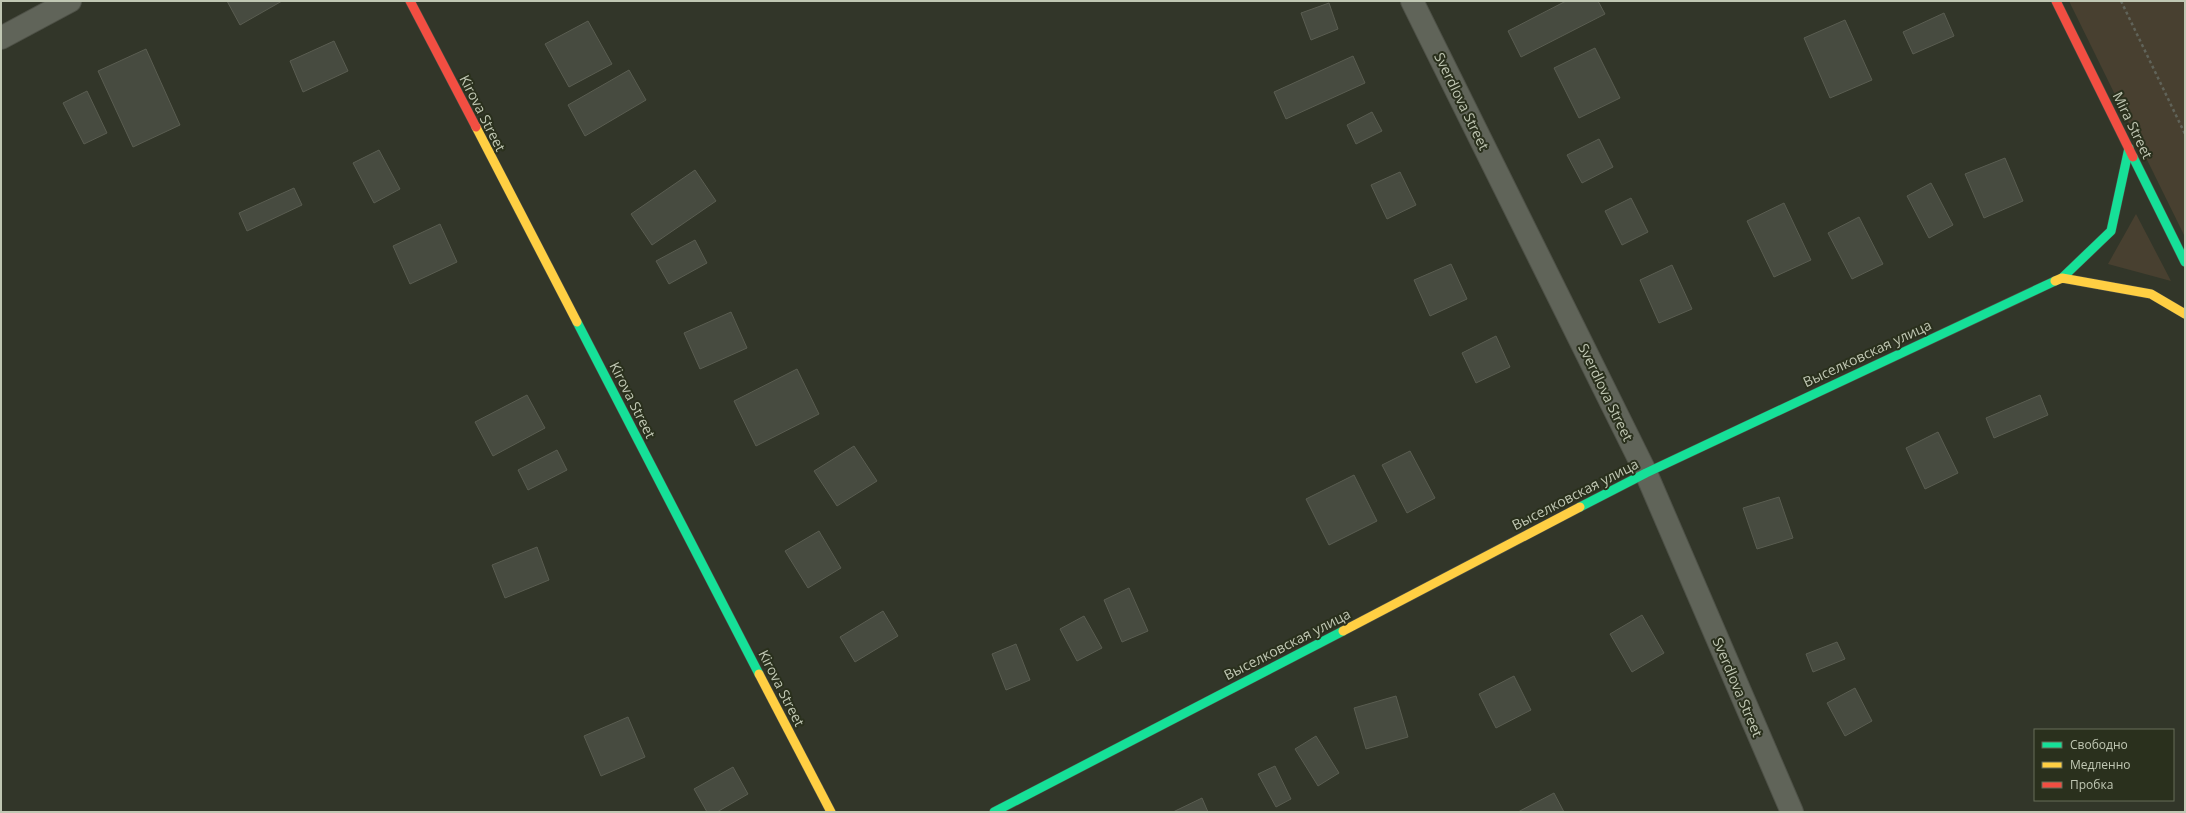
<svg xmlns="http://www.w3.org/2000/svg" width="2186" height="813" font-family="'Open Sans',sans-serif">
  <style>
    .green { fill: #484030 }
    .building { fill: #474b40; stroke: #5a5d51 }
    .lines { fill: none; stroke-linecap: round; stroke-linejoin: round }
    .street-casing { stroke: #4e5147; stroke-width: 24 }
    .fast-casing { stroke: #4e5147; stroke-width: 10 }
    .slow-casing { stroke: #4e5147; stroke-width: 10 }
    .jam-casing { stroke: #4e5147; stroke-width: 10 }
    .path { stroke: #606359; stroke-width: 2.5; stroke-dasharray: 3 3; stroke-linecap: butt }
    .street { stroke: #606459; stroke-width: 22 }
    .fast { stroke: #16e098; stroke-width: 9 }
    .slow { stroke: #ffcf43; stroke-width: 9 }
    .jam { stroke: #f24e42; stroke-width: 9 }
    .labels { text-anchor: middle; dominant-baseline: central; stroke-width: 4; stroke-linejoin: round; paint-order: stroke }
    .street-label { font-size: 14px; fill: #c0c7b3; stroke: #2a301d }
  </style>
  <rect width="100%" height="100%" fill="#323629"/>
  <!-- green -->
  <g class="green">
    <path d="M 2069,1 L 2185,1 L 2185,237 Z"/>
    <path d="M 2136,214 L 2171,281 L 2108,264 Z"/>
  </g>
  <!-- building -->
  <g class="building">
    <path d="M 227,1 L 282,1 L 240,25 Z"/>
    <path d="M 1566,1 L 1598,1 L 1605,14 L 1521,57 L 1508,31 Z"/>
    <path d="M 1329,3 L 1338,29 L 1311,40 L 1301,13 Z"/>
    <path d="M 1944,13 L 1954,36 L 1913,54 L 1903,32 Z"/>
    <path d="M 1845,20 L 1872,80 L 1830,98 L 1804,38 Z"/>
    <path d="M 588,21 L 612,64 L 569,87 L 545,44 Z"/>
    <path d="M 334,41 L 348,71 L 303,92 L 290,61 Z"/>
    <path d="M 1595,48 L 1620,98 L 1579,118 L 1554,68 Z"/>
    <path d="M 146,49 L 180,125 L 133,147 L 98,71 Z"/>
    <path d="M 1353,56 L 1365,83 L 1286,119 L 1274,92 Z"/>
    <path d="M 629,70 L 646,100 L 585,136 L 568,105 Z"/>
    <path d="M 87,91 L 107,133 L 84,144 L 63,103 Z"/>
    <path d="M 1372,112 L 1382,131 L 1356,144 L 1347,125 Z"/>
    <path d="M 1599,139 L 1613,167 L 1582,183 L 1567,155 Z"/>
    <path d="M 379,150 L 400,189 L 374,203 L 353,163 Z"/>
    <path d="M 2005,158 L 2023,201 L 1984,218 L 1965,174 Z"/>
    <path d="M 695,170 L 716,201 L 652,245 L 631,214 Z"/>
    <path d="M 1400,172 L 1416,205 L 1387,219 L 1371,185 Z"/>
    <path d="M 1931,183 L 1953,225 L 1929,238 L 1907,196 Z"/>
    <path d="M 294,188 L 302,205 L 247,231 L 239,213 Z"/>
    <path d="M 1631,198 L 1648,232 L 1622,245 L 1605,211 Z"/>
    <path d="M 1784,203 L 1811,260 L 1774,277 L 1747,221 Z"/>
    <path d="M 1859,217 L 1883,264 L 1852,279 L 1828,233 Z"/>
    <path d="M 440,224 L 457,262 L 410,284 L 393,246 Z"/>
    <path d="M 695,240 L 707,263 L 669,284 L 656,261 Z"/>
    <path d="M 1451,264 L 1467,299 L 1430,316 L 1414,280 Z"/>
    <path d="M 1672,265 L 1692,309 L 1659,323 L 1640,280 Z"/>
    <path d="M 731,312 L 747,348 L 700,369 L 684,333 Z"/>
    <path d="M 1496,336 L 1510,367 L 1476,383 L 1462,353 Z"/>
    <path d="M 797,369 L 819,414 L 756,446 L 734,401 Z"/>
    <path d="M 527,395 L 545,428 L 493,456 L 475,422 Z"/>
    <path d="M 2040,395 L 2048,415 L 1994,438 L 1986,418 Z"/>
    <path d="M 1938,432 L 1958,473 L 1925,489 L 1906,448 Z"/>
    <path d="M 854,446 L 877,481 L 837,506 L 814,471 Z"/>
    <path d="M 557,450 L 567,470 L 528,490 L 518,470 Z"/>
    <path d="M 1410,451 L 1435,498 L 1407,513 L 1382,465 Z"/>
    <path d="M 1354,475 L 1377,521 L 1329,545 L 1306,499 Z"/>
    <path d="M 1779,497 L 1793,538 L 1757,549 L 1743,508 Z"/>
    <path d="M 819,531 L 841,568 L 808,588 L 785,551 Z"/>
    <path d="M 537,547 L 549,580 L 505,598 L 492,565 Z"/>
    <path d="M 1129,588 L 1148,631 L 1122,642 L 1104,600 Z"/>
    <path d="M 883,611 L 898,636 L 855,662 L 840,637 Z"/>
    <path d="M 1642,615 L 1664,653 L 1632,672 L 1610,634 Z"/>
    <path d="M 1084,616 L 1102,648 L 1077,661 L 1060,629 Z"/>
    <path d="M 1837,642 L 1845,659 L 1813,672 L 1806,654 Z"/>
    <path d="M 1016,644 L 1030,680 L 1006,690 L 992,654 Z"/>
    <path d="M 1514,676 L 1531,710 L 1496,728 L 1479,694 Z"/>
    <path d="M 1855,688 L 1872,721 L 1845,736 L 1827,703 Z"/>
    <path d="M 1396,696 L 1408,737 L 1366,749 L 1354,708 Z"/>
    <path d="M 628,717 L 645,757 L 601,776 L 584,736 Z"/>
    <path d="M 1316,736 L 1339,773 L 1318,786 L 1295,749 Z"/>
    <path d="M 1275,766 L 1291,799 L 1276,807 L 1258,774 Z"/>
    <path d="M 733,767 L 748,794 L 717,812 L 707,812 L 694,789 Z"/>
    <path d="M 1554,793 L 1564,812 L 1518,812 Z"/>
    <path d="M 1202,798 L 1208,812 L 1173,812 Z"/>
  </g>
  <g class="lines">
    <!-- street casing -->
    <g class="street-casing">
      <g id="street">
        <path d="M 1412,1 L 1646,473 L 1792,812"/>
        <path d="M 1,38 L 70,1"/>
      </g>
    </g>
    <!-- fast casing -->
    <g class="fast-casing">
      <g id="fast">
        <path d="M 2133,157 L 2185,262"/>
        <path d="M 2062,278 L 2111,231 L 2129,148"/>
        <path d="M 577,322 L 759,674"/>
        <path d="M 1580,507 L 1646,473 L 2055,281"/>
        <path d="M 994,812 L 1343,631"/>
      </g>
    </g>
    <!-- slow casing -->
    <g class="slow-casing">
      <g id="slow">
        <path d="M 476,127 L 577,322"/>
        <path d="M 2055,281 L 2062,278 L 2151,294 L 2185,314"/>
        <path d="M 1343,631 L 1580,507"/>
        <path d="M 759,674 L 831,812"/>
      </g>
    </g>
    <!-- jam casing -->
    <g class="jam-casing">
      <g id="jam">
        <path d="M 410,1 L 476,127"/>
        <path d="M 2056,1 L 2133,157"/>
      </g>
    </g>
    <!-- path -->
    <path class="path" d="M 2121,1 L 2185,134"/>
    <!-- street -->
    <use href="#street" class="street"/>
    <!-- fast -->
    <use href="#fast" class="fast"/>
    <!-- slow -->
    <use href="#slow" class="slow"/>
    <!-- jam -->
    <use href="#jam" class="jam"/>
  </g>
  <g class="labels">
    <!-- street labels -->
    <g class="street-label">
      <text transform="translate(1462 101) rotate(64)">Sverdlova Street</text>
      <text transform="translate(483 113) rotate(63)">Kirova Street</text>
      <text transform="translate(2133 125) rotate(64)">Mira Street</text>
      <text transform="translate(1867 353) rotate(-25)">Выселковская улица</text>
      <text transform="translate(1606 392) rotate(64)">Sverdlova Street</text>
      <text transform="translate(633 400) rotate(63)">Kirova Street</text>
      <text transform="translate(1575 494) rotate(-27)">Выселковская улица</text>
      <text transform="translate(1287 644) rotate(-27)">Выселковская улица</text>
      <text transform="translate(1738 687) rotate(67)">Sverdlova Street</text>
      <text transform="translate(782 688) rotate(63)">Kirova Street</text>
    </g>
  </g>
  <!-- border -->
  <rect width="2186" height="813" fill="none" stroke="#c0c7b3" stroke-width="4"/>
  <!-- legend -->
  <rect x="2034" y="729" width="140" height="72" fill="#2a301d" stroke="#666c59"/>
  <rect x="2042" y="742" width="20" height="6" fill="#16e098" stroke="#666c59"/>
  <text x="2070" y="749" font-size="12" fill="#c0c7b3">Свободно</text>
  <rect x="2042" y="762" width="20" height="6" fill="#ffcf43" stroke="#666c59"/>
  <text x="2070" y="769" font-size="12" fill="#c0c7b3">Медленно</text>
  <rect x="2042" y="782" width="20" height="6" fill="#f24e42" stroke="#666c59"/>
  <text x="2070" y="789" font-size="12" fill="#c0c7b3">Пробка</text>
</svg>
